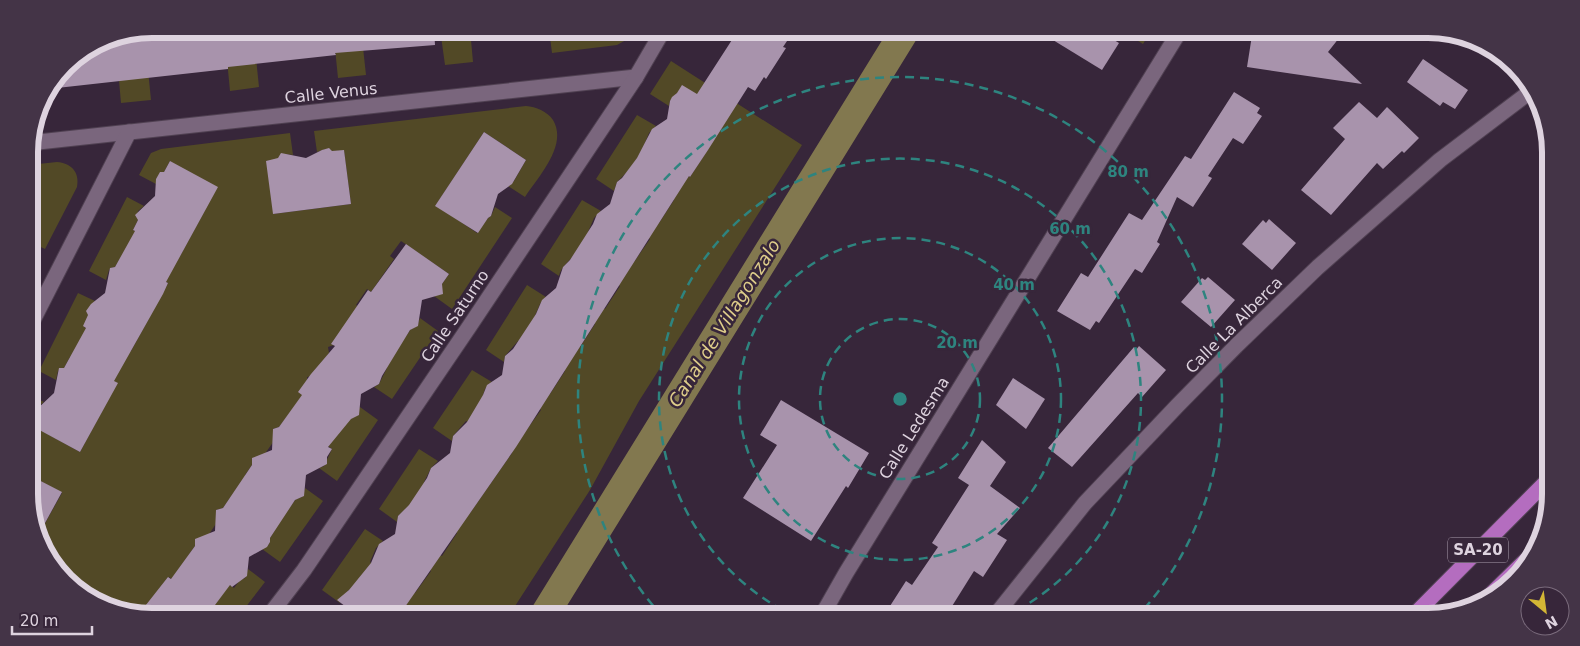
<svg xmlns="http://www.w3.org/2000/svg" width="1580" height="646" font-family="'DejaVu Sans',sans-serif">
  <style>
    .green { fill: #524926 }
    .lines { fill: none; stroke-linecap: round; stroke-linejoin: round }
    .canal { stroke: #82784f; stroke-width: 29 }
    .building { fill: #a893ac }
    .street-casing { stroke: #504152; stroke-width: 17 }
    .highway-casing { stroke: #504152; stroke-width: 17 }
    .street { stroke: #7a667d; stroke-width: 15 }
    .highway { stroke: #b46dbf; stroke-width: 15 }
    .ring { fill: none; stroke: #2e847f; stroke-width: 2.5; stroke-dasharray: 9 6 }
    .labels { text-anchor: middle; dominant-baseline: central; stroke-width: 5; stroke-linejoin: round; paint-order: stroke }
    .shield { fill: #37263a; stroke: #ac9fae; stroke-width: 1 }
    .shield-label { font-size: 15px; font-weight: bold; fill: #ded3df }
    .street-label { font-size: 16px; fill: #ded3df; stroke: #37263a }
    .water-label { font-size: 18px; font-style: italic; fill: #decd8a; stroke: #37263a }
    .rim { fill: none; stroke: #ded3df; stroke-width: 6 }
    .centre { fill: #2e847f; stroke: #37263a; stroke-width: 2.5 }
    .ring-label { font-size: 15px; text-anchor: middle; font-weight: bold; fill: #2e847f; stroke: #37263a; stroke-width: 5; stroke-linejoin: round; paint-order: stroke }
  </style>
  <rect width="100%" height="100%" fill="#37263a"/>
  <!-- green -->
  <g class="green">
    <path d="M 224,29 L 253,29 L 259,87 L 230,91 Z"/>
    <path d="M 333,29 L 361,29 L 366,75 L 338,78 Z"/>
    <path d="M 440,29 L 470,29 L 473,62 L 445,65 Z"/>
    <path d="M 549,29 L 633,29 L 626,40 L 617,45 L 552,53 Z"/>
    <path d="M 1119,29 L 1152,29 L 1143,44 Z"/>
    <path d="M 144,30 L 151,100 L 121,103 L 115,36 Z"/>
    <path d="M 671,61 L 802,145 L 639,401 L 590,490 L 508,617 L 399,617 L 400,615 L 394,611 L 349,590 L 341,598 L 340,603 L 322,590 L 365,529 L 383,541 L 376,548 L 370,562 L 415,593 L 431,571 L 428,568 L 438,554 L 442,556 L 457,533 L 451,529 L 406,509 L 398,516 L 397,522 L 379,509 L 419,449 L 438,461 L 431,468 L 424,482 L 470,513 L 512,453 L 466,421 L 453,436 L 452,441 L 433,428 L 472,370 L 492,382 L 485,389 L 483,395 L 525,432 L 541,410 L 538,407 L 546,392 L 550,394 L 565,371 L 518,341 L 505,356 L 504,362 L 486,350 L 527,285 L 546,297 L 540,304 L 534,318 L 580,347 L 595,324 L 592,321 L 601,307 L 605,309 L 620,286 L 573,256 C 568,263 561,267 559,276 L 541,264 L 582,200 L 601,211 L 594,218 L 588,232 L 634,262 L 650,239 L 647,236 L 656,222 L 659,223 L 674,200 L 628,171 L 617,182 L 614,191 L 596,179 L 637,115 L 656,126 L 649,133 L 643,148 L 690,177 L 705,154 L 677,93 L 670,101 L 669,106 L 650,94 Z"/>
    <path d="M 526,106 C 536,107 547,111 553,120 C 568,145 539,176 525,197 L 508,186 L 514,181 L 526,160 L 484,132 L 436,205 L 477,233 L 488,218 L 491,216 L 495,207 L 512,218 L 452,309 L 434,296 L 441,292 L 442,284 L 449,274 L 401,241 L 390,256 L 394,259 L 371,292 L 367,289 L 356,305 L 404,339 L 411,329 L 417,326 L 420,318 L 438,331 L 392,399 L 374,387 L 379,384 L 387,368 L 334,345 L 328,347 L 329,353 L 313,376 L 307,377 L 308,384 L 345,425 L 360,407 L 378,420 L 337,481 L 319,468 L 324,466 L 332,449 L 287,417 L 279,427 L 273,429 L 273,436 L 276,438 L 262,458 L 252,458 L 252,465 L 245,475 L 290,507 L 296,499 L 302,497 L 305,488 L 323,501 L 280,562 L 262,549 L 269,544 L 270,538 L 275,530 L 230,498 L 223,508 L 216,510 L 216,517 L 219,519 L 208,536 L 195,546 L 188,556 L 234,588 L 240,580 L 245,578 L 248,569 L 265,582 L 238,617 L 206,617 L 211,610 L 169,577 L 138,615 L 112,611 L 59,575 L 39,534 L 62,493 L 31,476 L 30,395 L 44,402 L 38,407 L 36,413 L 38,416 L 33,426 L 80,452 L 117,383 L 70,357 L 64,368 L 61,368 L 58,371 L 56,380 L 39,371 L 78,293 L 95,301 L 84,327 L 131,351 L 168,283 L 121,257 L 115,267 L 111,268 L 109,270 L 106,280 L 89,271 L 127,197 L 144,206 L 138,211 L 137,217 L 138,220 L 133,230 L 180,256 L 205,210 L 170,161 L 164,172 L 161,172 L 156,179 L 156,184 L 139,175 L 151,153 L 161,149 L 290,133 L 293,155 C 287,154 281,153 278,159 L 273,214 L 351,204 L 344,151 L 332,151 L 326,149 L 317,152 L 314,131 Z"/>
    <path d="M 57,162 C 71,163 80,172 77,187 L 45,249 L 30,242 L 35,230 L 34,227 L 39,217 L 29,212 L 29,165 Z"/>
  </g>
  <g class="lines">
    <!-- canal -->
    <path class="canal" d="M 543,617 L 906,29"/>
  </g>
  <!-- building -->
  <g class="building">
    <path d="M 152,29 L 434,29 L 435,45 L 335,53 L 336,55 L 228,67 L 228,69 L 48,89 L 70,59 L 105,38 Z"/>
    <path d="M 739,29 L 795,29 L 783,47 L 786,48 L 766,79 L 764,77 L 755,91 L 748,87 L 708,150 L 690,177 L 689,176 L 516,447 L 398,617 L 359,617 L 337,600 L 349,590 L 371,563 L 379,544 L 395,534 L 398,516 L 409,505 L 427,478 L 431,468 L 450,453 L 453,436 L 467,422 L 483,395 L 487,385 L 502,375 L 505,356 L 513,349 L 536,314 L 542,300 L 556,288 L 563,267 L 570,260 L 593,224 L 597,214 L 610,204 L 617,182 L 622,178 L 637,158 L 652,129 L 667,119 L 670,101 L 672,97 L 677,93 L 682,85 L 697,94 Z"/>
    <path d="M 1035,29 L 1096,29 L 1119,43 L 1102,70 Z"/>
    <path d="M 1253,29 L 1311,29 L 1343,33 L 1328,52 L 1362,84 L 1247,67 Z"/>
    <path d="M 1423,59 L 1468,90 L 1455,109 L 1443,102 L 1440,106 L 1407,82 Z"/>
    <path d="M 1234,92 L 1260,108 L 1257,113 L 1262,116 L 1243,144 L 1233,138 L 1208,176 L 1212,178 L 1193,207 L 1177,197 L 1157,242 L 1160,244 L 1142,273 L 1135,269 L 1099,323 L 1096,321 L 1090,330 L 1057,311 L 1081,273 L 1088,277 L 1129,213 L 1142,220 L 1185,156 L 1191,159 Z"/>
    <path d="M 1359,102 L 1377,118 L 1387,107 L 1419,138 L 1404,153 L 1402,151 L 1383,169 L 1377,163 L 1331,215 L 1301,190 L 1345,139 L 1333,128 Z"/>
    <path d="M 484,132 L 526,160 L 512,184 L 498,194 L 491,216 L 488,218 L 478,233 L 435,206 Z"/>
    <path d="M 329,148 L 332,151 L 344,150 L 351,204 L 273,214 L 266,161 L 278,158 L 281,153 L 306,158 L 322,150 Z"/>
    <path d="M 170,161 L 218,187 L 166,282 L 168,283 L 163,294 L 114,381 L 118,383 L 80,452 L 32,426 L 38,416 L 35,411 L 54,393 L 59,368 L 64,368 L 86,328 L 83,326 L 88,315 L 86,311 L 91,304 L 105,293 L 110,268 L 115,267 L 135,231 L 133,230 L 138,220 L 135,215 L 155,196 L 156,179 L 160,172 L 164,172 Z"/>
    <path d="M 1269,219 L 1296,243 L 1272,270 L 1242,244 L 1263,220 L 1266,223 Z"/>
    <path d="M 406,244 L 449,274 L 442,284 L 443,294 L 422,300 L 418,326 L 410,330 L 382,376 L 379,384 L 361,394 L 359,415 L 351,419 L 328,447 L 332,449 L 327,457 L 327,464 L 306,475 L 304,496 L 295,500 L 270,538 L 270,542 L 267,547 L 249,557 L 247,576 L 232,587 L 230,585 L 206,617 L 151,617 L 138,615 L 168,577 L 171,579 L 195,546 L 195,539 L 215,531 L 216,510 L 223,508 L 252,465 L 252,458 L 272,450 L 273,429 L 279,427 L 302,395 L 298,392 L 311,374 L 335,346 L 331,344 L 368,290 L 371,292 Z"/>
    <path d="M 1208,277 L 1235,300 L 1211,327 L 1181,302 L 1202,278 L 1205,280 Z"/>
    <path d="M 1139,346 L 1166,370 L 1142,397 L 1138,393 L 1072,467 L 1048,448 L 1134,347 L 1136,350 Z"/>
    <path d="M 1013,378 L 1045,399 L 1026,429 L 996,405 Z"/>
    <path d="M 781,400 L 869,453 L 848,488 L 846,486 L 811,541 L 743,498 L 777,445 L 760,435 Z"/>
    <path d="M 982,440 L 1006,462 L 990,486 L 1020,508 L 997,534 L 1007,540 L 983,577 L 974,571 L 949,611 L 946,610 L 942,617 L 883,617 L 906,581 L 912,585 L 938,547 L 932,543 L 969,485 L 958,478 Z"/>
    <path d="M 31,476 L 62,492 L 39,534 L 31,518 Z"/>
  </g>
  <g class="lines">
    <!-- street casing -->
    <g class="street-casing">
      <g id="street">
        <path d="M 29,143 L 636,77"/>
        <path d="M 30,326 L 129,132"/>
        <path d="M 268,617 L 304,570 L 469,327 L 636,77 L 664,29"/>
        <path d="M 821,617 L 846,573 L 1181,29"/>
        <path d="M 994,617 L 1085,503 L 1177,406 L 1236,346 L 1318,267 L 1440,160 L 1531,91"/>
      </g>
    </g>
    <!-- highway casing -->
    <g class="highway-casing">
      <g id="highway">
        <path d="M 1487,598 L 1526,560"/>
        <path d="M 1412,617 L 1545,483"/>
      </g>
    </g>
    <!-- street -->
    <use href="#street" class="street"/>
    <!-- highway -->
    <use href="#highway" class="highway"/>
  </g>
  <!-- distance rings -->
  <g class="ring">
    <circle cx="900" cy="399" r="80"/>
    <circle cx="900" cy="399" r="161"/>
    <path d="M796 617A241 241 0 1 1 1004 617"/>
    <path d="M663 617A322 322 0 1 1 1137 617"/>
  </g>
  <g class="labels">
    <!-- shield labels -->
    <rect class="shield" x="1448" y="537.5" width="60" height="25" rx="4"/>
    <g class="shield-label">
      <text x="1478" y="550">SA-20</text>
    </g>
    <!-- street labels -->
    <g class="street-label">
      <text transform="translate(331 93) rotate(-6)">Calle Venus</text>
      <text transform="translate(455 316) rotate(-56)">Calle Saturno</text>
      <text transform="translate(1234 325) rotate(-45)">Calle La Alberca</text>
      <text transform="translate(914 428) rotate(-58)">Calle Ledesma</text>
    </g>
    <!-- water labels -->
    <g class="water-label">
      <text transform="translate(724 323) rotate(-58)">Canal de Villagonzalo</text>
    </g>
  </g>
  <!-- crop -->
  <path d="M0 0H1580V646H0ZM152 38H1428A114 114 0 0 1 1542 152V494A114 114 0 0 1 1428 608H152A114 114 0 0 1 38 494V152A114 114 0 0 1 152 38Z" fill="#443447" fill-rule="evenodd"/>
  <path class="rim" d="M152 38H1428A114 114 0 0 1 1542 152V494A114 114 0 0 1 1428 608H152A114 114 0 0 1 38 494V152A114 114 0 0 1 152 38Z"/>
  <circle cx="900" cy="399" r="8" class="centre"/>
  <g class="ring-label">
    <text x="1128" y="177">80 m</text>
    <text x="1070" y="234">60 m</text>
    <text x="1014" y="290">40 m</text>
    <text x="957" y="348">20 m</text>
  </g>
  <!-- north arrow -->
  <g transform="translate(1545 611) rotate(151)"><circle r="24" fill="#37263a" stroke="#7a6b7c"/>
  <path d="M0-4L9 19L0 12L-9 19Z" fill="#d3b635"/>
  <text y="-8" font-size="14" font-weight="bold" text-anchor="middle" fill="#ded3df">N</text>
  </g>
  <!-- scale -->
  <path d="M12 626v8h80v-8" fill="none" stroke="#ded3df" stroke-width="2.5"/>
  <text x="20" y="626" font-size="15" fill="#ded3df" stroke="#37263a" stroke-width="4" paint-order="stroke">20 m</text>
</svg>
